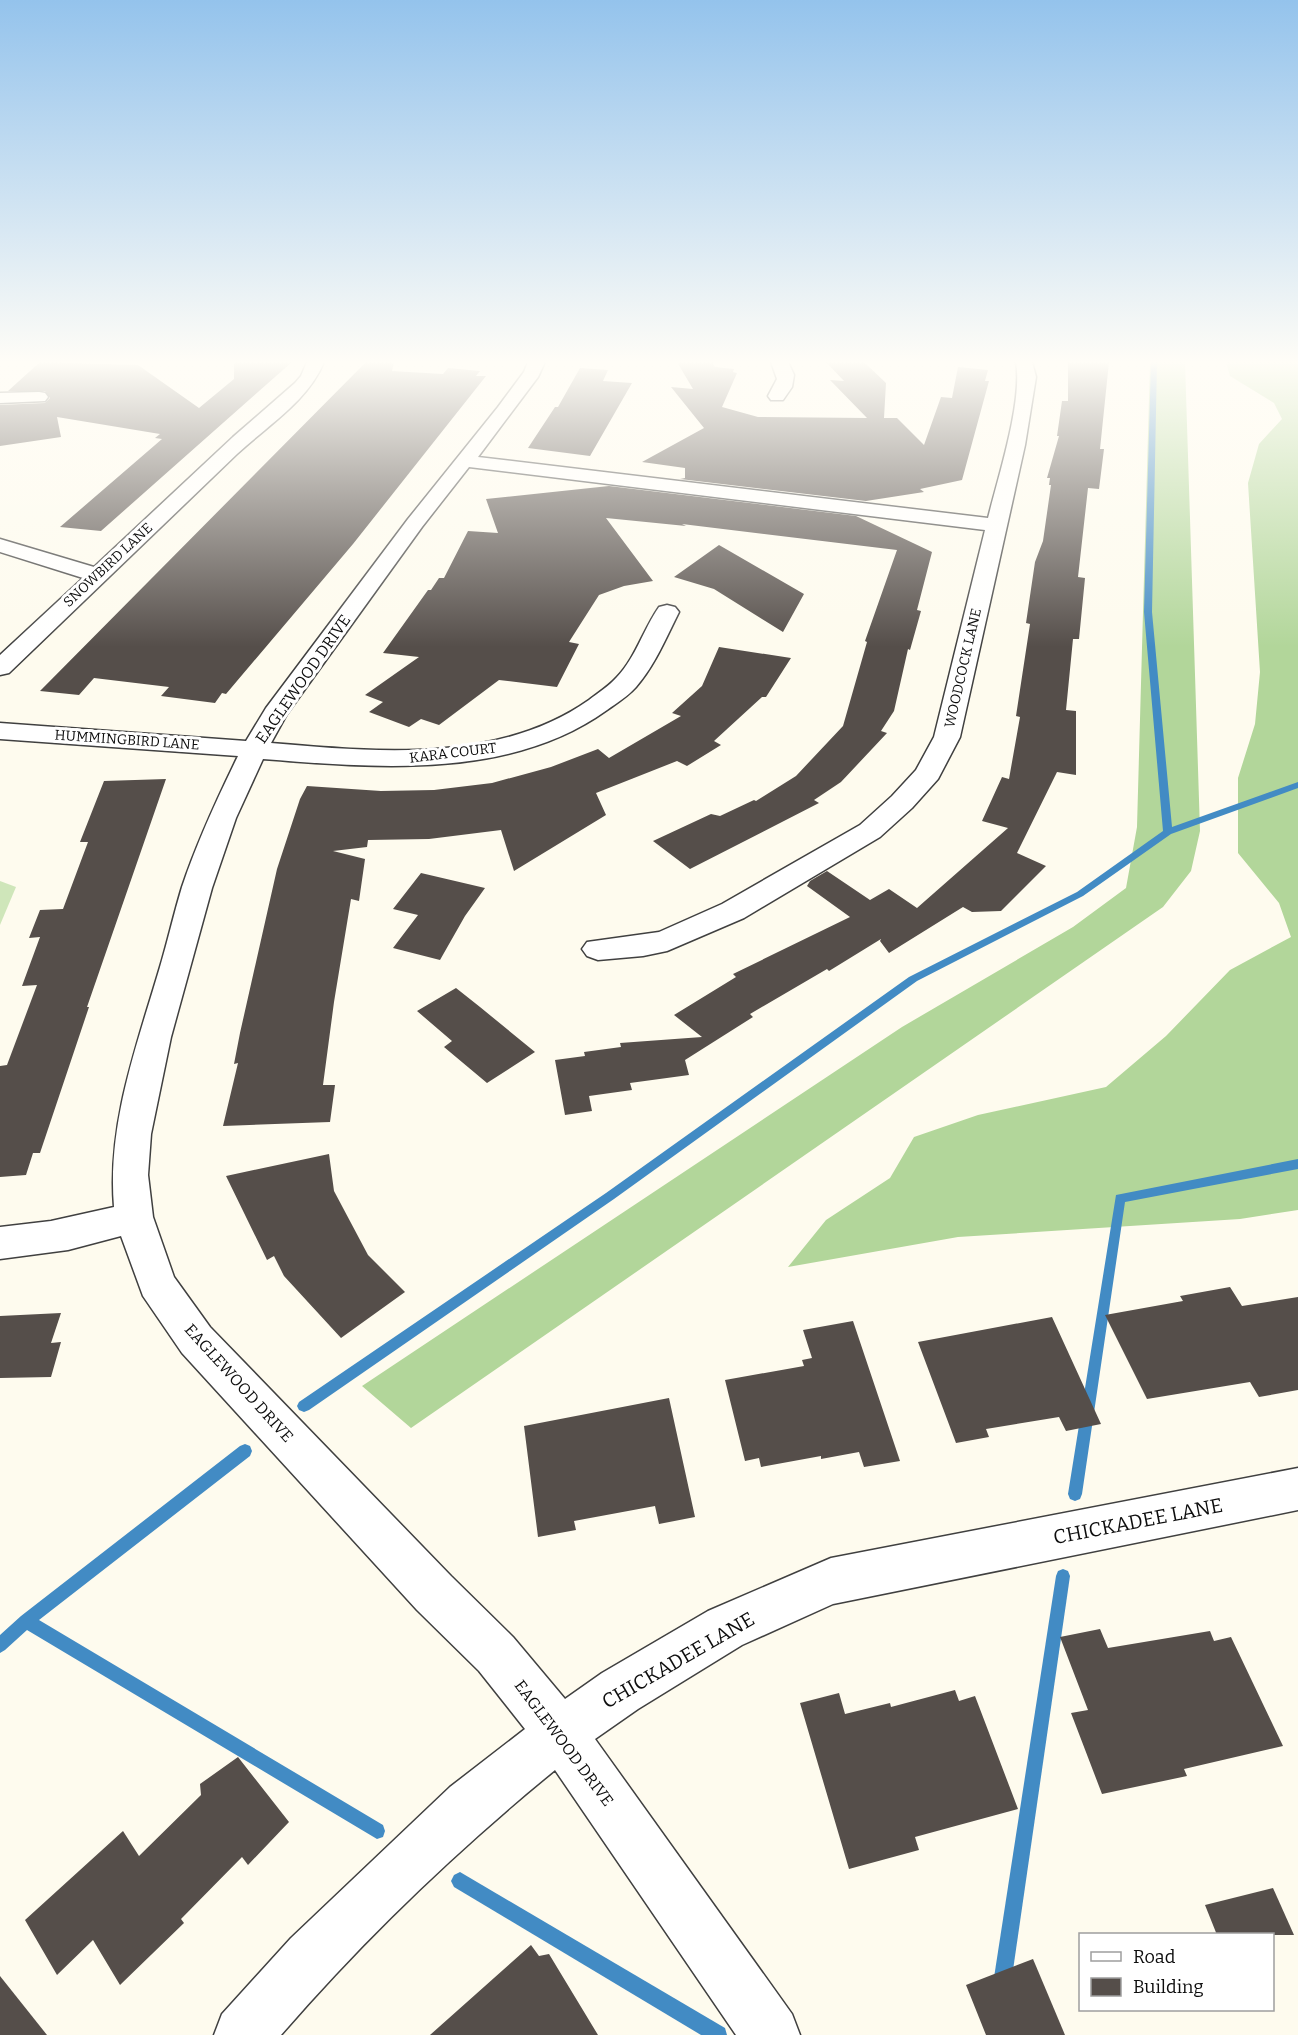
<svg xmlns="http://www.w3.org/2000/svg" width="1298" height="2035" font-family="Bitter,serif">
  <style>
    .green { fill: #cfe6ba }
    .forest { fill: #b2d69a }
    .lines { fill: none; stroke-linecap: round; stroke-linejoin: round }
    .stream { fill: #428bc4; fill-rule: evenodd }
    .building { fill: #554e4a }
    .minor-casing { stroke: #404040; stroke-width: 3 }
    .minor { fill: #fff; fill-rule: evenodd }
    .labels { text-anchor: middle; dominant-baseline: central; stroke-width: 6; stroke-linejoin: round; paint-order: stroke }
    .far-street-label { font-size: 14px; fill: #0d0d0d; stroke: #fff }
    .street-label { font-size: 16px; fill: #0d0d0d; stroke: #fff }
    .near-street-label { font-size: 20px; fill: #0d0d0d; stroke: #fff }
  </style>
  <rect width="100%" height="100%" fill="#fefbee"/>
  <!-- green -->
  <path class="green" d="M 0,881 L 16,887 L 0,925 Z"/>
  <!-- forest -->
  <g class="forest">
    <path d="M 1150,362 L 1185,362 L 1200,831 L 1191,871 L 1163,907 L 411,1428 L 362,1386 L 902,1027 L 1073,927 L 1126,888 L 1137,827 Z"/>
    <path d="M 1226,362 L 1298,362 L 1298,1210 L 1240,1219 L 958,1237 L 788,1267 L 826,1220 L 890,1178 L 914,1137 L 978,1115 L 1106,1087 L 1166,1036 L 1230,970 L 1291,937 L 1279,903 L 1238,853 L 1238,778 L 1255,724 L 1260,672 L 1248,483 L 1259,444 L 1282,419 L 1274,403 L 1230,376 Z"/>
  </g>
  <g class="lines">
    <!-- stream -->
    <g class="stream">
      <path d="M 1151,362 L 1157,362 L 1152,612 L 1172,827 L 1298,782 L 1298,788 L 1171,834 L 1083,896 L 917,981 L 614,1199 L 309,1410 L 304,1412 L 299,1410 L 297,1406 L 299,1402 L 606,1193 L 909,977 L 1077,892 L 1163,831 L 1144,612 Z"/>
      <path d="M 1298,1159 L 1298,1169 L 1125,1202 L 1082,1494 L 1080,1499 L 1075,1501 L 1070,1499 L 1068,1494 L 1116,1195 Z"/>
      <path d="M 245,1444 L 250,1446 L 252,1451 L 250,1456 L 39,1620 L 383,1825 L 385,1831 L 383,1837 L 377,1839 L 27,1630 L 5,1650 L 0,1653 L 0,1635 L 21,1616 L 240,1446 Z"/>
      <path d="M 1063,1569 L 1068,1571 L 1070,1576 L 1011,1984 L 1008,1990 L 1002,1993 L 996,1990 L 993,1984 L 1056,1576 L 1058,1571 Z"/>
      <path d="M 460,1872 L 725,2028 L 727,2035 L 701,2035 L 454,1887 L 451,1881 L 454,1875 Z"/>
    </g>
  </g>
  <!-- building -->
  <g class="building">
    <path d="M 40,362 L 138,365 L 199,408 L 234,379 L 234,362 L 292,362 L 101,531 L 60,527 L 162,439 L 155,438 L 160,434 L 57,417 L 61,437 L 0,446 L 0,405 L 45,403 L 50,398 L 45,391 L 8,391 Z"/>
    <path d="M 366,362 L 394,362 L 392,371 L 443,374 L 448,368 L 480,371 L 476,376 L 486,376 L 353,544 L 226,694 L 222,693 L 215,703 L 161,696 L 169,687 L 94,678 L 79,695 L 40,691 Z"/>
    <path d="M 677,362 L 712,362 L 715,367 L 734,369 L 733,372 L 737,373 L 722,407 L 758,417 L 867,418 L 830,380 L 844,381 L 826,362 L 864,362 L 886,383 L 884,418 L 897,418 L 924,445 L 941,397 L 952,398 L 958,367 L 988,370 L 985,381 L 989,381 L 962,480 L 920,489 L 924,492 L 866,501 L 680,479 L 685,478 L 685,468 L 642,462 L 704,428 L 671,387 L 693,389 Z"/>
    <path d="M 1068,362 L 1109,362 L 1100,449 L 1104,449 L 1099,489 L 1088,488 L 1078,577 L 1085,578 L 1079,639 L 1073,639 L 1066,710 L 1076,711 L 1076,775 L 1057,772 L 1017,853 L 1046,866 L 1001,911 L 972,912 L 963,907 L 889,953 L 880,941 L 881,939 L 829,971 L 827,969 L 750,1014 L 753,1017 L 685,1060 L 689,1075 L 630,1083 L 632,1090 L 589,1096 L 592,1111 L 565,1115 L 555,1060 L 585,1056 L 584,1052 L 621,1047 L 620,1043 L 702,1037 L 674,1015 L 736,977 L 733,974 L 850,917 L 807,886 L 810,881 L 827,871 L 870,900 L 889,889 L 917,908 L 1008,828 L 982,821 L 1002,777 L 1009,779 L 1020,717 L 1016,716 L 1030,624 L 1026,623 L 1035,562 L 1043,541 L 1051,485 L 1049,485 L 1050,478 L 1047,478 L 1059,436 L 1057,436 L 1062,401 L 1068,401 Z"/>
    <path d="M 580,368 L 608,370 L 603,381 L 632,383 L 590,456 L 528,448 L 555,407 L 558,407 Z"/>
    <path d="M 609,486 L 856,516 L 932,552 L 917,610 L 921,611 L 910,650 L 908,649 L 894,711 L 881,731 L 887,733 L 841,782 L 814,800 L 819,803 L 690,869 L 653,841 L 711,814 L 720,816 L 754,800 L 756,801 L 796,776 L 843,726 L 867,642 L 865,641 L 897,550 L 682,524 L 686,526 L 606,518 L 653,581 L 624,586 L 599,595 L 569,642 L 579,644 L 557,687 L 499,680 L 439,725 L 421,719 L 409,727 L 369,712 L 383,702 L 365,695 L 419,657 L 383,653 L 428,590 L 431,590 L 439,578 L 444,578 L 468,531 L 498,533 L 486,499 Z"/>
    <path d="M 719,545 L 804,594 L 783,632 L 714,589 L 674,577 Z"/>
    <path d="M 719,647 L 791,658 L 766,697 L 762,697 L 714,741 L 721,745 L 687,766 L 677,761 L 596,793 L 606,815 L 514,871 L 501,830 L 429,839 L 368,840 L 367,847 L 333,851 L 365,859 L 359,901 L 351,899 L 334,1002 L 323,1085 L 335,1085 L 330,1122 L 223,1126 L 238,1063 L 234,1064 L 240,1033 L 277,869 L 300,799 L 307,786 L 381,791 L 434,790 L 492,783 L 551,767 L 598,749 L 609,758 L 681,716 L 672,713 L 702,686 Z"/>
    <path d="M 166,779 L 87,1007 L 89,1007 L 40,1153 L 33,1153 L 26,1175 L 0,1177 L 0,1066 L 7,1065 L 37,985 L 22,986 L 40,937 L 29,938 L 40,910 L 63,909 L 88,842 L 80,842 L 104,781 Z"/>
    <path d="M 421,873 L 485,888 L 465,916 L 440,960 L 393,948 L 418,915 L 393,909 Z"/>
    <path d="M 456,988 L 480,1007 L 535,1052 L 487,1083 L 444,1047 L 452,1041 L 417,1011 Z"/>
    <path d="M 329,1154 L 334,1191 L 368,1255 L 405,1292 L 341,1338 L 284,1276 L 274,1256 L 267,1260 L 226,1176 Z"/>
    <path d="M 1230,1287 L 1242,1306 L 1298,1297 L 1298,1390 L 1259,1397 L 1250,1382 L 1147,1399 L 1105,1315 L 1183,1301 L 1180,1296 Z"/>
    <path d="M 61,1313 L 51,1343 L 61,1342 L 51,1377 L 0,1378 L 0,1316 Z"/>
    <path d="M 1052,1317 L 1101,1424 L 1066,1431 L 1059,1417 L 986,1429 L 989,1437 L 956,1443 L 918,1342 Z"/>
    <path d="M 853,1321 L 900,1461 L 864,1467 L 859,1452 L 821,1459 L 821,1456 L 761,1467 L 759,1458 L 745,1461 L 725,1380 L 804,1366 L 802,1360 L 812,1358 L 803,1330 Z"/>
    <path d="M 669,1398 L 695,1517 L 659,1524 L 655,1506 L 574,1521 L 576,1530 L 538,1537 L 524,1426 Z"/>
    <path d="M 1100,1629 L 1108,1648 L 1210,1631 L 1214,1641 L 1231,1637 L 1283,1746 L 1184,1769 L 1187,1776 L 1102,1794 L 1071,1713 L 1088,1710 L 1060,1637 Z"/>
    <path d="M 955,1690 L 959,1701 L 975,1696 L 1018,1809 L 915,1837 L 919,1850 L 849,1869 L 800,1703 L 839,1693 L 845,1714 L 890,1703 L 891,1707 Z"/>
    <path d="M 238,1757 L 289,1822 L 248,1865 L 242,1857 L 181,1919 L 184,1923 L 120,1985 L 93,1940 L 57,1975 L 25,1920 L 123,1831 L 139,1856 L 201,1795 L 200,1784 Z"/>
    <path d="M 1273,1888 L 1294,1935 L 1217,1935 L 1205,1905 Z"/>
    <path d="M 531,1945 L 539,1956 L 549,1954 L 598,2035 L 430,2035 Z"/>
    <path d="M 1033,1959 L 1065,2035 L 986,2035 L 966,1985 Z"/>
    <path d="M 0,1976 L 47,2035 L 0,2035 Z"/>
  </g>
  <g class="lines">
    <!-- minor casing -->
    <g class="minor-casing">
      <g id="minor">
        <path d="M 307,362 L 324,362 C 308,401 267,426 237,454 C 161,527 85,600 9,673 L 0,675 L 0,655 L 83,578 L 0,552 L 0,539 L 94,567 L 233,437 L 295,383 L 301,376 Z"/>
        <path d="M 528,362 L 545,362 L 538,377 L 478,457 L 988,518 C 998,478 1023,401 1016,362 L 1032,362 L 1036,377 L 1025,445 L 960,737 L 938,779 L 912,808 L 880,837 L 744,918 L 667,951 L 643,956 L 598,960 L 587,956 L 582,949 L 587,942 L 659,932 L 722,904 L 860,825 L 892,796 L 916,770 L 934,737 L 985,530 L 469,467 L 422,527 L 287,714 L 271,743 C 376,752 498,764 589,700 C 598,693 609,686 617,677 C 636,657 643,630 659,607 L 667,605 L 675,607 L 679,612 C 666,638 655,665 636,687 C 628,696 617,703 607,710 C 510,780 377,768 263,759 L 236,818 L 212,888 L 171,1037 L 151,1134 L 148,1175 L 153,1217 L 174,1277 L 210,1327 L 451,1576 L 513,1637 L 565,1699 L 602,1673 L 708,1611 L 831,1558 L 1298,1468 L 1298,1510 L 833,1604 L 742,1645 L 638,1709 L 595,1739 L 792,2014 L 800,2035 L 736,2035 L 555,1770 C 457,1850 364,1939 281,2035 L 214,2035 L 222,2014 L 291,1938 L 450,1787 L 525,1729 L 479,1671 L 417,1610 L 182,1353 L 143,1296 L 121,1236 L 68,1250 L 0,1259 L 0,1227 L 51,1221 L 114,1207 C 107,1124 137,1045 160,967 C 168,940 174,913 182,887 C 197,842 217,799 238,756 L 0,739 L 0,723 L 246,741 L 266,708 L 408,519 L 498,407 L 524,372 Z"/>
        <path d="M 771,362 L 788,362 L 794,375 L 792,387 L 783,400 L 771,400 L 768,396 L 777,379 Z"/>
        <path d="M 39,392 L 45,393 L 48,397 L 45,401 L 0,403 L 0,393 Z"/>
      </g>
    </g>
    <!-- minor -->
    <use href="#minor" class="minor"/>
  </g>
  <!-- sky -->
  <linearGradient id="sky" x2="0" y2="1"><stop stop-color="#94c3ec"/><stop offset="0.56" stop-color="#fffdf7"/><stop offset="1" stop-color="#fffdf7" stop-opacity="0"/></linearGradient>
  <rect width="1298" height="647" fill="url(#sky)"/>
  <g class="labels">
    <!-- far-street labels -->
    <g class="far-street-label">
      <text transform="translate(108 565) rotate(-43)">SNOWBIRD LANE</text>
      <text transform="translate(963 668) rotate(-77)">WOODCOCK LANE</text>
      <text transform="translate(127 740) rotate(4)">HUMMINGBIRD LANE</text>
      <text transform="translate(453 753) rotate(-7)">KARA COURT</text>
    </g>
    <!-- street labels -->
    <g class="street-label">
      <text transform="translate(303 679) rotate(-55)">EAGLEWOOD DRIVE</text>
      <text transform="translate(239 1383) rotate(48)">EAGLEWOOD DRIVE</text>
      <text transform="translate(564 1743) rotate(53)">EAGLEWOOD DRIVE</text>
    </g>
    <!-- near-street labels -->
    <g class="near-street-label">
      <text transform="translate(1138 1521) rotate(-11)">CHICKADEE LANE</text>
      <text transform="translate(678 1660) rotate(-30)">CHICKADEE LANE</text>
    </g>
  </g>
  <!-- legend -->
  <rect x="1079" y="1933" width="195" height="78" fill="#ffffff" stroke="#9e9e9e" stroke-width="1.5"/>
  <rect x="1091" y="1952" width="30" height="9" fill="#ffffff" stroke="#9e9e9e" stroke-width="1.5"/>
  <text x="1133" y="1963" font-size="18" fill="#0d0d0d">Road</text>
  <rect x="1091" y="1978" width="30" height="18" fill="#554e4a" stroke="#9e9e9e" stroke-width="1.5"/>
  <text x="1133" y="1993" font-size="18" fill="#0d0d0d">Building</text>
</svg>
